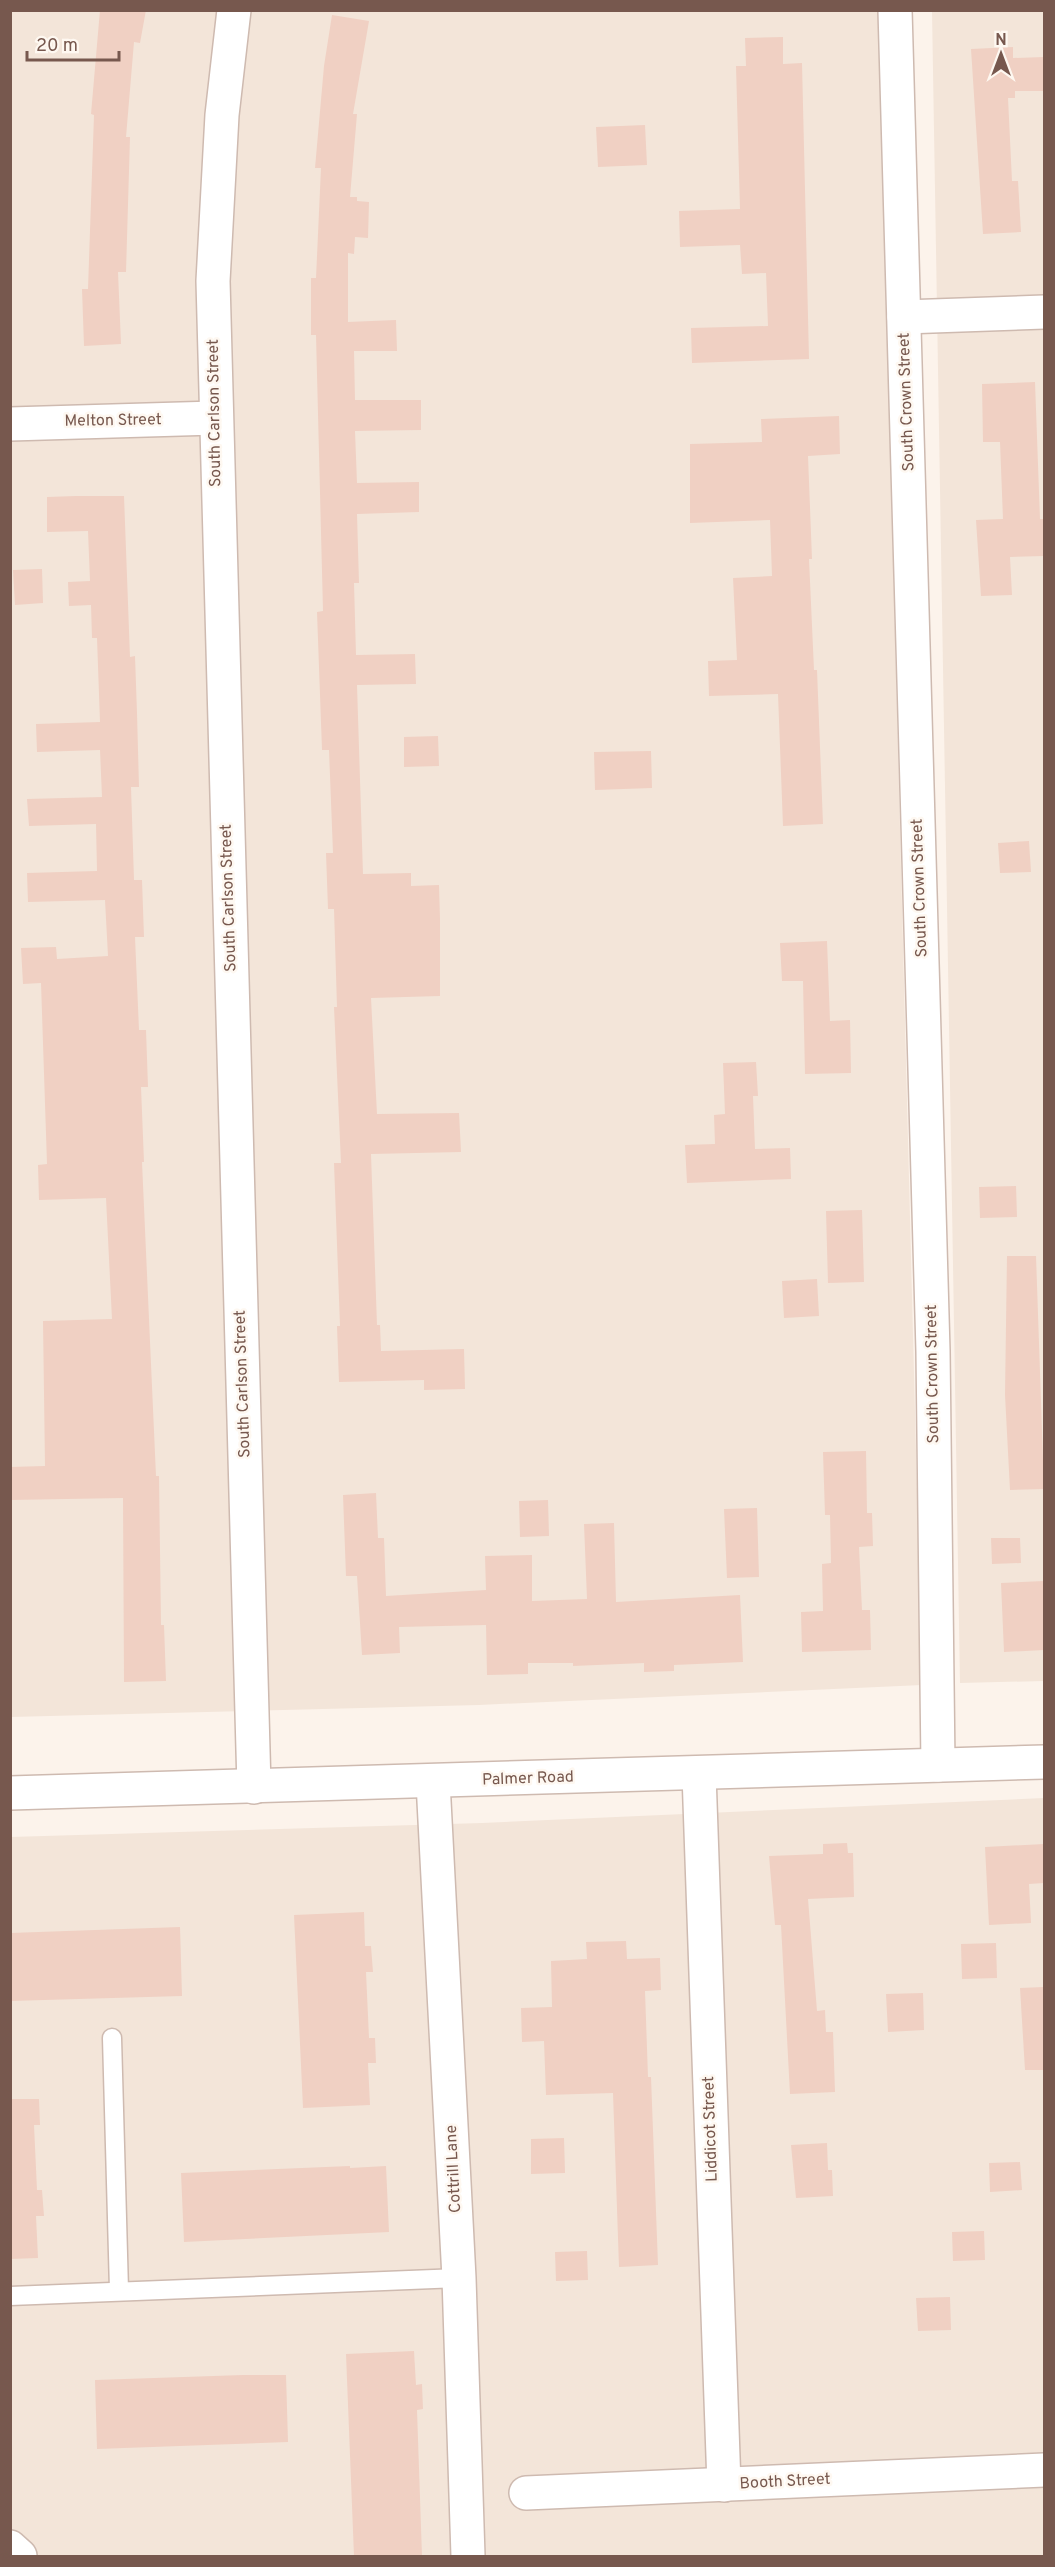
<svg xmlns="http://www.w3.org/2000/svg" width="1055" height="2567" font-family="Overpass,sans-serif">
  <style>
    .residential { fill: #f3e5d9 }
    .building { fill: #f0d0c3 }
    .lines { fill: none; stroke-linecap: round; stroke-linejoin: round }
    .service-casing { stroke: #cebab0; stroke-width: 21 }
    .minor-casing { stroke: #cebab0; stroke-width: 36 }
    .tertiary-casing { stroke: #cebab0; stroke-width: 36 }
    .service { stroke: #fff; stroke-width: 18 }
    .minor { stroke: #fff; stroke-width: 33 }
    .tertiary { stroke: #fff; stroke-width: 33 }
    .labels { text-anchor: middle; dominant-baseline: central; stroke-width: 5; stroke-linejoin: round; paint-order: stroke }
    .street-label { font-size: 16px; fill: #77584e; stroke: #fef8f1 }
  </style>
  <rect width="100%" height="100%" fill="#fcf3eb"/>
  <!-- residential -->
  <g class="residential">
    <path d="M 10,11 L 879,11 L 922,1685 L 479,1705 L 11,1717 Z"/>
    <path d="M 932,11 L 1044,11 L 1044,1681 L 960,1683 Z"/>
    <path d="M 1044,1798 L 1044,2556 L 11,2556 L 10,1837 L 482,1823 Z"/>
  </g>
  <!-- building -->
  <g class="building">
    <path d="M 100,10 L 146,10 L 140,43 L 134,42 L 126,137 L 130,137 L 126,272 L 118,272 L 121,344 L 84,346 L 82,289 L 88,289 L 94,115 L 91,114 Z"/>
    <path d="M 332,15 L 369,21 L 353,114 L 357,114 L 350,197 L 357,197 L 357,201 L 369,202 L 368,238 L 355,237 L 354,254 L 348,253 L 348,322 L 396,320 L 397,351 L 354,351 L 355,400 L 421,400 L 421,430 L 355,431 L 357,483 L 419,482 L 419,512 L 357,514 L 359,583 L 354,583 L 356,655 L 415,654 L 416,684 L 357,685 L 363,874 L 411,873 L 411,886 L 439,885 L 440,919 L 440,996 L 371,998 L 377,1114 L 459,1113 L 461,1152 L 371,1154 L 377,1325 L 380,1325 L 381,1351 L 464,1349 L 465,1389 L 424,1390 L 424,1380 L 339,1382 L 337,1326 L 340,1326 L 334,1163 L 341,1163 L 334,1007 L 337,1007 L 334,909 L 328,909 L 326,853 L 333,853 L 329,750 L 322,750 L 317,612 L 323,611 L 316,335 L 311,335 L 311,278 L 316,278 L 321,168 L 315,168 L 324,66 Z"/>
    <path d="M 783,37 L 783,64 L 802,63 L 809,359 L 692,363 L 691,328 L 768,326 L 766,273 L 742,274 L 740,245 L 680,247 L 679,211 L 740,209 L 736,66 L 746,66 L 745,38 Z"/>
    <path d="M 1013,47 L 1013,58 L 1044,57 L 1044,91 L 1015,91 L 1015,98 L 1008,98 L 1012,181 L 1018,181 L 1021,232 L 983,234 L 971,49 Z"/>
    <path d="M 645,125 L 647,165 L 598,167 L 596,127 Z"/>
    <path d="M 1035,382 L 1040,519 L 1044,519 L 1044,556 L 1010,557 L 1012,595 L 981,596 L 976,520 L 1003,519 L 1000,442 L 983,442 L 982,384 Z"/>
    <path d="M 839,416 L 840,454 L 808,456 L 812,559 L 809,559 L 814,670 L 817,670 L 823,824 L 783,826 L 778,694 L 709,696 L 708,661 L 737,660 L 733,578 L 772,576 L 770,520 L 690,523 L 690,444 L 762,442 L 761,419 Z"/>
    <path d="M 76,496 L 124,496 L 130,657 L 135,656 L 137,713 L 139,787 L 131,787 L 134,880 L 142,880 L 144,937 L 135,937 L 139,1030 L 146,1030 L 148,1087 L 141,1087 L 144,1162 L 142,1162 L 156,1476 L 159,1476 L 161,1625 L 164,1625 L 166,1681 L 124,1682 L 123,1498 L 10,1500 L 10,1467 L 45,1466 L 43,1321 L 112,1319 L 106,1198 L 39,1200 L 38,1165 L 47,1164 L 41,983 L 23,984 L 21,948 L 56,947 L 57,959 L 108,956 L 105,900 L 28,902 L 27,873 L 97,871 L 96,824 L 29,826 L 27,799 L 102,797 L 100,750 L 37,752 L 36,724 L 100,722 L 97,638 L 92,638 L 91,605 L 69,606 L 68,582 L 90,581 L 88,531 L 47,532 L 47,497 Z"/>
    <path d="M 42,569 L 43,603 L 15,605 L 13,570 Z"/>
    <path d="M 438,736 L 439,766 L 404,767 L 404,737 Z"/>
    <path d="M 651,751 L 652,788 L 595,790 L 594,752 Z"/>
    <path d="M 1029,841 L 1031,872 L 1000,873 L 998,843 Z"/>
    <path d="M 827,941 L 830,1021 L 850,1020 L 851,1073 L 805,1074 L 803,981 L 782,981 L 780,943 Z"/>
    <path d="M 756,1062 L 758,1096 L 753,1096 L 755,1149 L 790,1148 L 791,1179 L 687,1183 L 685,1145 L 715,1144 L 714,1115 L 725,1114 L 723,1063 Z"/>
    <path d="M 1016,1186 L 1017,1217 L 980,1218 L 979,1187 Z"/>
    <path d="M 862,1210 L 864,1282 L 828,1283 L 826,1211 Z"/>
    <path d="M 1007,1256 L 1036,1256 L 1044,1489 L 1010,1490 L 1005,1395 Z"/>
    <path d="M 817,1279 L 819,1316 L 784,1318 L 782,1281 Z"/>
    <path d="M 866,1451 L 867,1513 L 872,1513 L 873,1546 L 859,1547 L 862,1610 L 870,1610 L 871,1650 L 802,1652 L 801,1612 L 823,1611 L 822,1564 L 831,1563 L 830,1515 L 825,1515 L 823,1452 Z"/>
    <path d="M 376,1493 L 378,1538 L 384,1538 L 386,1596 L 486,1590 L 485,1556 L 532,1555 L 532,1601 L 587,1599 L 584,1524 L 614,1523 L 616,1602 L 740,1595 L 743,1662 L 674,1665 L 674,1671 L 644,1672 L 644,1663 L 573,1666 L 573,1663 L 528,1663 L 528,1674 L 487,1675 L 486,1625 L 399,1627 L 400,1653 L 362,1655 L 357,1576 L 346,1576 L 343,1495 Z"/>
    <path d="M 548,1500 L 549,1536 L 520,1537 L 519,1501 Z"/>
    <path d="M 757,1508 L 759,1577 L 727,1578 L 724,1509 Z"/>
    <path d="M 991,1538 L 1020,1538 L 1021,1563 L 992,1564 Z"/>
    <path d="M 1044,1581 L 1044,1650 L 1004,1652 L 1001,1583 Z"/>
    <path d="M 847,1843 L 848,1853 L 853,1853 L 854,1897 L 808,1899 L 817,2011 L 825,2010 L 826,2032 L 833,2032 L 835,2092 L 790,2094 L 781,1925 L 775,1925 L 769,1856 L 823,1854 L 823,1844 Z"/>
    <path d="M 1044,1844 L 1044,1883 L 1029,1884 L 1031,1923 L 989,1925 L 985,1847 Z"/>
    <path d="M 364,1912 L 365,1946 L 371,1946 L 373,1972 L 366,1972 L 369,2038 L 375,2038 L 376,2063 L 368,2063 L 370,2105 L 303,2108 L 294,1915 Z"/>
    <path d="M 180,1927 L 182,1996 L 10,2001 L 10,1933 Z"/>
    <path d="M 626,1941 L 627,1959 L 660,1958 L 661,1990 L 645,1991 L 648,2077 L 651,2077 L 658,2265 L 619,2267 L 613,2093 L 546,2095 L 544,2041 L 522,2042 L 521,2008 L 552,2007 L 551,1961 L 587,1959 L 586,1942 Z"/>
    <path d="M 996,1943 L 997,1978 L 962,1979 L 961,1944 Z"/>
    <path d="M 1044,1987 L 1044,2070 L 1025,2070 L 1020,1988 Z"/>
    <path d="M 923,1993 L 924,2030 L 888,2032 L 886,1994 Z"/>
    <path d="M 10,2099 L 39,2099 L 40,2125 L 34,2125 L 37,2190 L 42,2190 L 44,2216 L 36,2216 L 38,2258 L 10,2259 Z"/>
    <path d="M 564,2138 L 565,2173 L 531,2174 L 531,2139 Z"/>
    <path d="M 827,2143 L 828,2170 L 832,2170 L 833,2196 L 796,2198 L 791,2145 Z"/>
    <path d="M 1020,2162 L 1022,2190 L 990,2192 L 989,2163 Z"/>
    <path d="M 350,2166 L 350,2168 L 386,2166 L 389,2232 L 184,2242 L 181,2173 Z"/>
    <path d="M 984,2231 L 985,2260 L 953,2261 L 952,2232 Z"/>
    <path d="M 587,2251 L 588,2280 L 556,2281 L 555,2252 Z"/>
    <path d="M 950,2297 L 951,2330 L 918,2331 L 916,2298 Z"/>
    <path d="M 414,2351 L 416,2385 L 422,2384 L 423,2409 L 417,2410 L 422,2556 L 354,2556 L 346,2354 Z"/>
    <path d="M 243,2375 L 286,2375 L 288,2442 L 97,2449 L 95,2380 Z"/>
  </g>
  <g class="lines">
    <!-- service casing -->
    <g class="service-casing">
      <g id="service">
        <path d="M 112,2038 L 119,2290"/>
        <path d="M 10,2296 L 459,2278"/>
      </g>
    </g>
    <!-- minor casing -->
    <g class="minor-casing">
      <g id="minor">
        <path d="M 234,10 L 222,115 L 213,281 L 254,1787"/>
        <path d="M 895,10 L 933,1351 L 938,1765"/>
        <path d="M 904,317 L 1044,312"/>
        <path d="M 10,424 L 215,418"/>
        <path d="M 699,1774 L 724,2485"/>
        <path d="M 433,1782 L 459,2278 L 468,2556"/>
        <path d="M 526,2493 L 1044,2470"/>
        <path d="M 10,2547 L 20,2556"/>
      </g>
    </g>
    <!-- tertiary casing -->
    <g class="tertiary-casing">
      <path id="tertiary" d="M 10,1793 L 1044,1762"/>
    </g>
    <!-- service -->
    <use href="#service" class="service"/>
    <!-- minor -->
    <use href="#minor" class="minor"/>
    <!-- tertiary -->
    <use href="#tertiary" class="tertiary"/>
  </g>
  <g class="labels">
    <!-- street labels -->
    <g class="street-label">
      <text transform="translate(907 402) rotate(-92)">South Crown Street</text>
      <text transform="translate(215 413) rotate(-91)">South Carlson Street</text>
      <text transform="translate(113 421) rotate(-1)">Melton Street</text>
      <text transform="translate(920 888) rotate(-92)">South Crown Street</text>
      <text transform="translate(229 898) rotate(-92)">South Carlson Street</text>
      <text transform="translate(933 1374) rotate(-91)">South Crown Street</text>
      <text transform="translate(243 1384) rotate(-92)">South Carlson Street</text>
      <text transform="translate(528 1779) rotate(-2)">Palmer Road</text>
      <text transform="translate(711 2129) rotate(-92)">Liddicot Street</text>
      <text transform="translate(454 2169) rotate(-93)">Cottrill Lane</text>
      <text transform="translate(785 2482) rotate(-3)">Booth Street</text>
    </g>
  </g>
  <!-- border -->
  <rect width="1055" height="2567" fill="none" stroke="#77584e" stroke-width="24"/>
  <!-- north arrow -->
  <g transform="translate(1001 54)" stroke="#fef8f1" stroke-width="4.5" paint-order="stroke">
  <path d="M0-4.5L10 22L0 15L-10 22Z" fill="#77584e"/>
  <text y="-9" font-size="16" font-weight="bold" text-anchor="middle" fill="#77584e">N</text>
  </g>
  <!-- scale -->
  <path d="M27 51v9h92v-9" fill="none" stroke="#77584e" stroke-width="3"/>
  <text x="36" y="51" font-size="18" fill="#77584e" stroke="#fef8f1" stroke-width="4.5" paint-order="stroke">20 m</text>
</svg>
